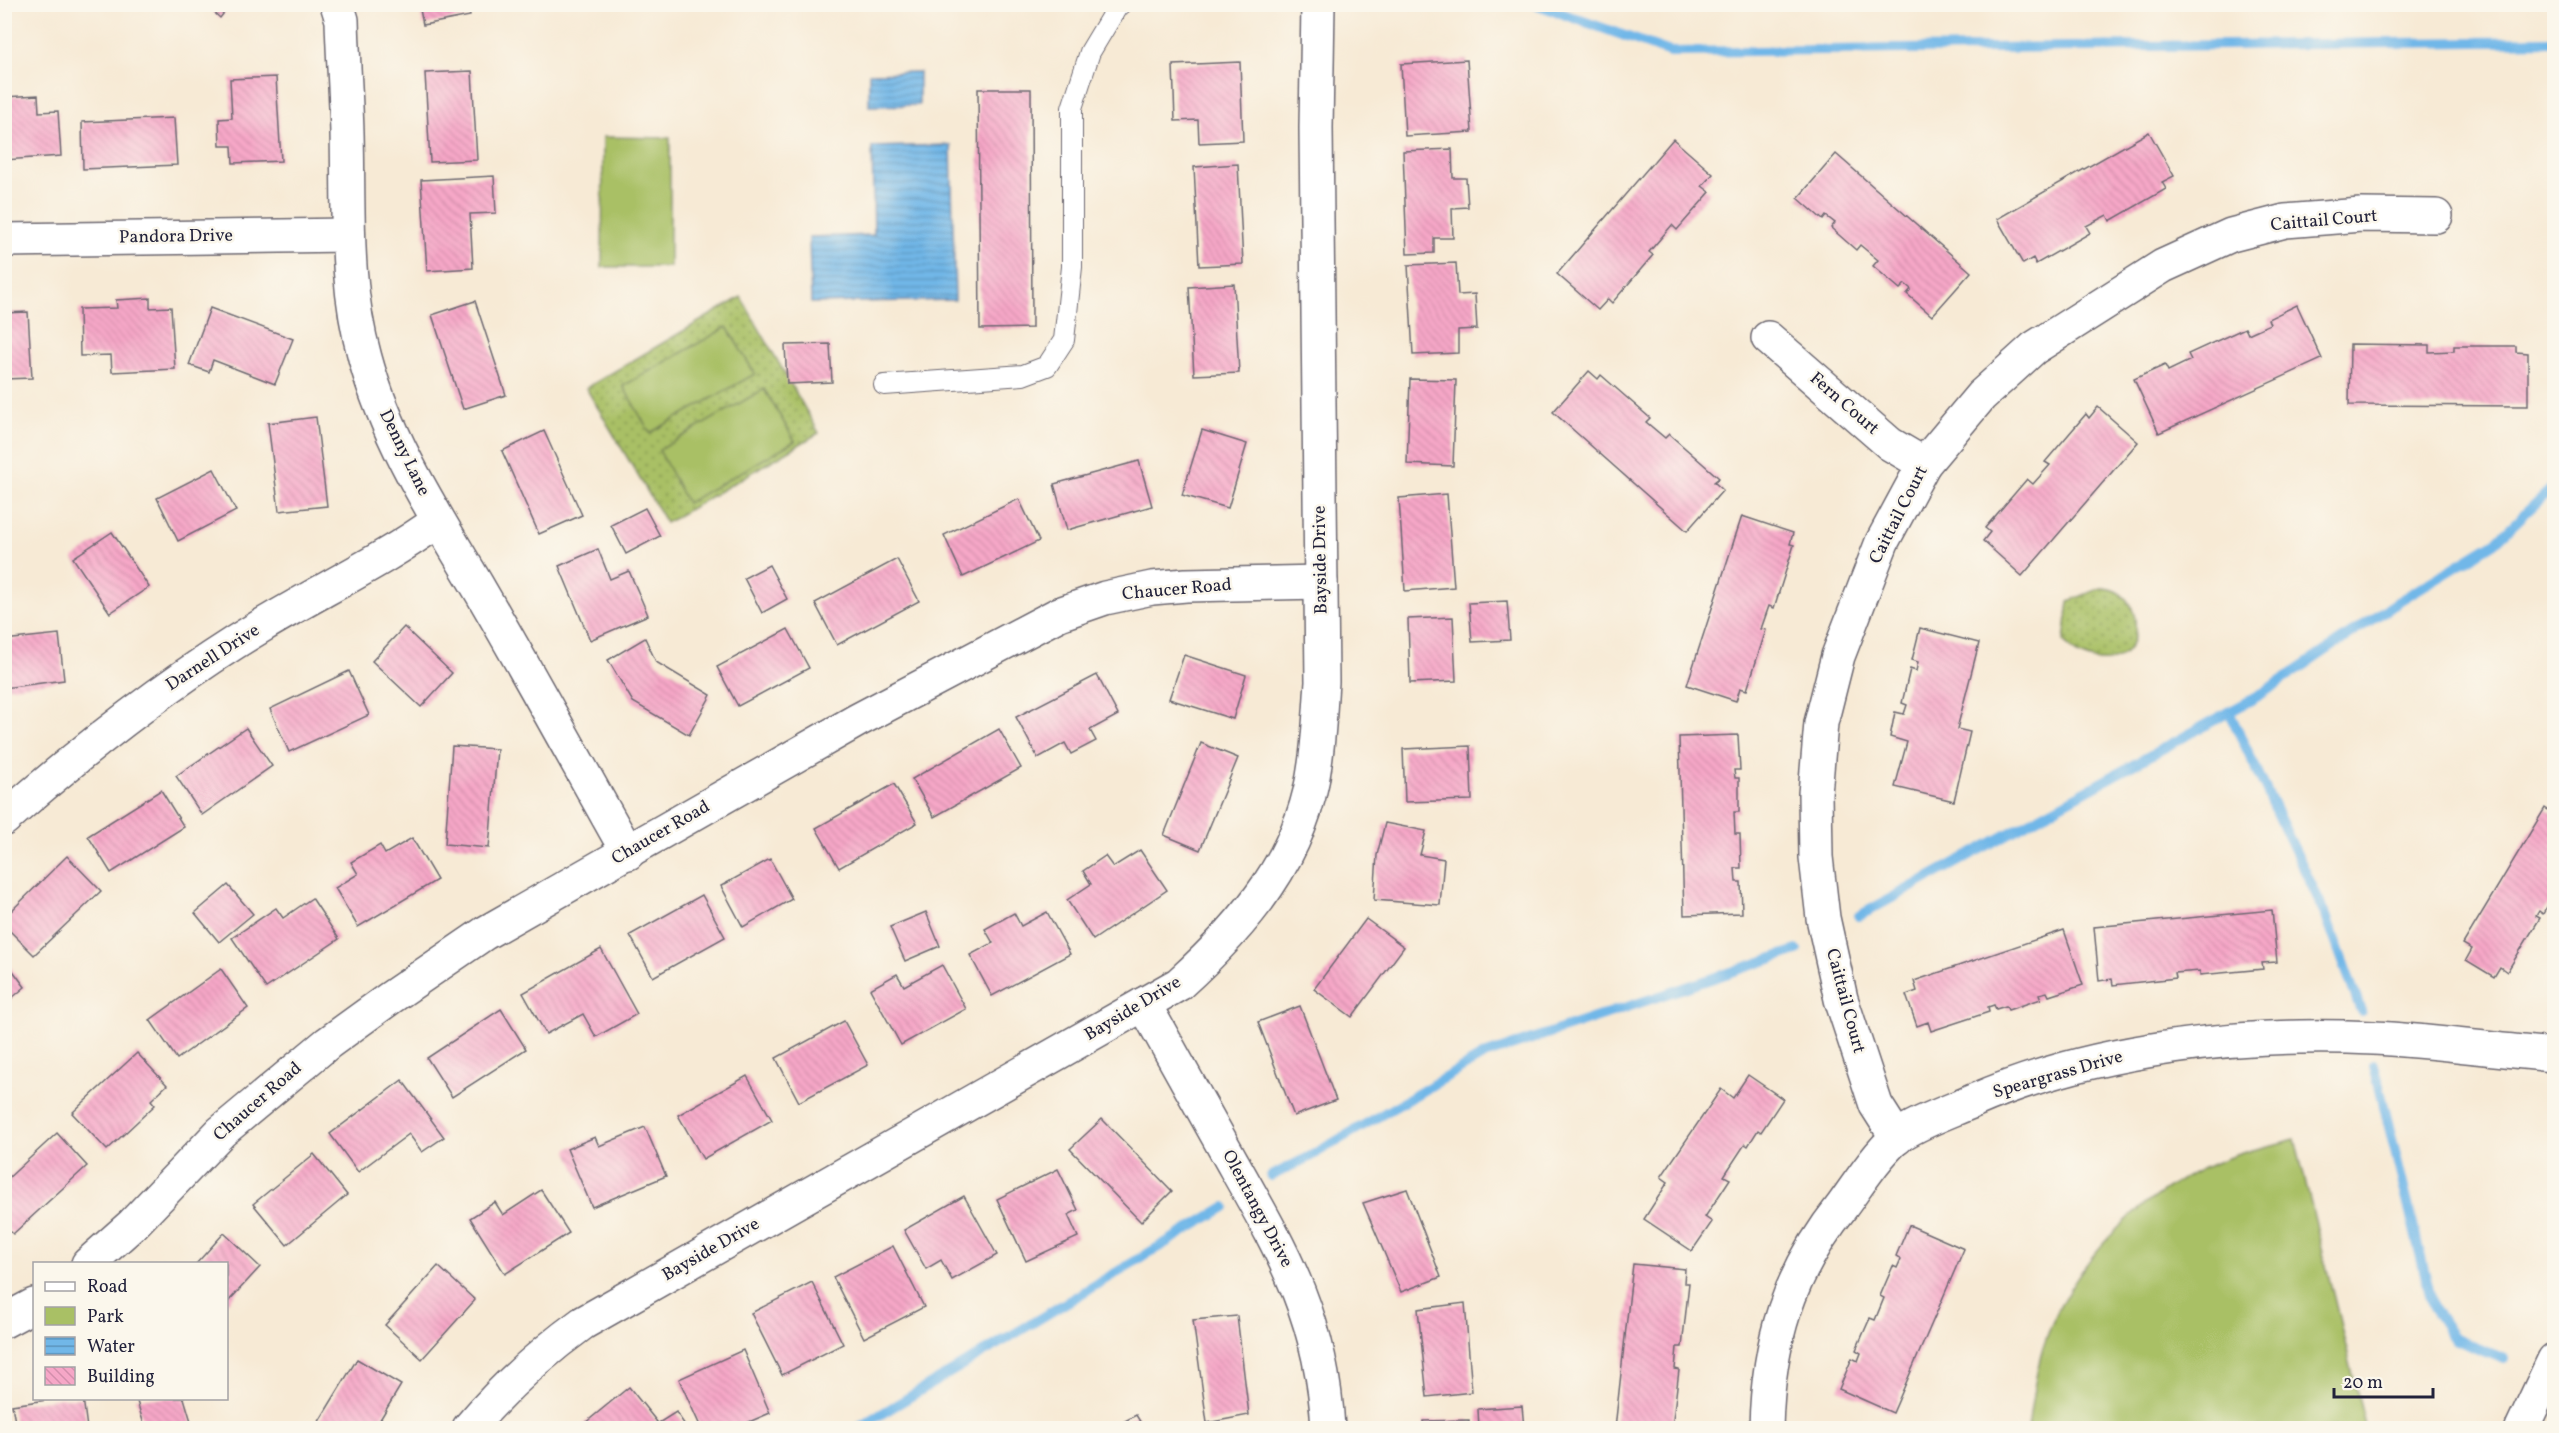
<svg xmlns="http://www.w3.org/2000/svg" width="2559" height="1433" font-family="Vollkorn,serif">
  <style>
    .green { fill: url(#green-dots); stroke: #667150; stroke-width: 1.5 }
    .pitch { fill: #a9c065; stroke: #667150; stroke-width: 1.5 }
    .water { fill: url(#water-rules); stroke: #4a6c92; stroke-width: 1.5 }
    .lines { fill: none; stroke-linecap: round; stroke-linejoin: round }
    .stream { stroke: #71b7e8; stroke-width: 10 }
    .building { fill: url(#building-back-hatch) }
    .service-casing { stroke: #6d6871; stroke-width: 22 }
    .minor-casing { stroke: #6d6871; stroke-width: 36 }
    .tertiary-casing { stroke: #6d6871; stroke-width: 36 }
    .service { stroke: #fff; stroke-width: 20 }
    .minor { stroke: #fff; stroke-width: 33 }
    .tertiary { stroke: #fff; stroke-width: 33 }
    .labels { text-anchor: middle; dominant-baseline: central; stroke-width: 5; stroke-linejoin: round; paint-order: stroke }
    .street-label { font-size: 18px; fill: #22223b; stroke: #fbf7ec }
  </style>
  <defs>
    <pattern id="green-dots" width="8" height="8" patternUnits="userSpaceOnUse" patternTransform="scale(1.5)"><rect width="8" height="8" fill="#a9c065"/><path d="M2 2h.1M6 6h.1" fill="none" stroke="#899c54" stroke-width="1.8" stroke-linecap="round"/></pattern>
    <pattern id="water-rules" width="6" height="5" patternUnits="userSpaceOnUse" patternTransform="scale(1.5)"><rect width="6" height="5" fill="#71b7e8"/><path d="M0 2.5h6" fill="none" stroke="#5c94bd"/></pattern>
    <pattern id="building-back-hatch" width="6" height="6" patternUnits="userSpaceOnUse" patternTransform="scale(1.5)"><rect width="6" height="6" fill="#f6a7c7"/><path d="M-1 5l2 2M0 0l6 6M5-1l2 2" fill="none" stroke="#d38fac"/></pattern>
  </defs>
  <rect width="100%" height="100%" fill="#fbf7ec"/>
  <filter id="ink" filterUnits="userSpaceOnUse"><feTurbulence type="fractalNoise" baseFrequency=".0167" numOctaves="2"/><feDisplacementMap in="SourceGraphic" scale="12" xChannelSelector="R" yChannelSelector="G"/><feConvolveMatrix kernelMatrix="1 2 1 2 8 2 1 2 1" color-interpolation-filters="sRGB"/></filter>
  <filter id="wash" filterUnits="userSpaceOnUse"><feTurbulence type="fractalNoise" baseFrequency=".008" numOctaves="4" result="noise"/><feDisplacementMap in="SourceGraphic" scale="24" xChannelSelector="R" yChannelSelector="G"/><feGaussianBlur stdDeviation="1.35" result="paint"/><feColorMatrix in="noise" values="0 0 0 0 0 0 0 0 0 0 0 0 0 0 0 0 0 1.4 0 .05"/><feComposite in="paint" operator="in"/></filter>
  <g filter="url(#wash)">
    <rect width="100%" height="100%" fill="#f7ead5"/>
    <!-- green -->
    <g class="green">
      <path d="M 741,297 L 819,433 L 666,523 L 586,388 Z"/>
      <path d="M 2101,588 C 2150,589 2146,672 2094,660 C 2080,656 2072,653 2064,641 L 2069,601 Z"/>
    </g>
    <!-- pitch -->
    <g class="pitch">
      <path d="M 603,137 L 670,138 L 670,267 L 602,267 Z"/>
      <path d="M 727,327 L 755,374 L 650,433 L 623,386 Z"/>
      <path d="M 764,389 L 795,441 L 687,503 L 659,450 Z"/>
      <path d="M 2295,1139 L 2366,1428 L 2028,1428 C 2032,1401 2035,1374 2043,1348 C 2071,1259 2146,1187 2233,1156 C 2253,1149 2275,1145 2295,1139 Z"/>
    </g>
    <!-- water -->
    <g class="water">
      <path d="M 919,72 L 919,105 L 869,106 L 869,73 Z"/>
      <path d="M 951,145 L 955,300 L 811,303 L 809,237 L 874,235 L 872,147 Z"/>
    </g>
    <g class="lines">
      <!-- stream -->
      <g class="stream">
        <path d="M 1535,4 L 1670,52 L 2554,41"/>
        <path d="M 2229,712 L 2325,913 L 2361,1011"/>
        <path d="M 1859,916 L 2260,695 L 2399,601 L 2494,543 L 2554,486"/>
        <path d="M 2374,1065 L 2433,1307 L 2454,1339 L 2505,1359"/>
        <path d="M 1271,1176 L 1309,1157 L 1484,1055 L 1797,950"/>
        <path d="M 858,1428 L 1225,1207"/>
      </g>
    </g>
    <g id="blocks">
      <!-- building -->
      <g class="building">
        <path d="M 205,4 L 231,4 L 220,18 Z"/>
        <path d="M 419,4 L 468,4 L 470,16 L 423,25 Z"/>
        <path d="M 1467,60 L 1472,132 L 1405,136 L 1401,64 Z"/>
        <path d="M 1240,62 L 1243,141 L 1199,143 L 1198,120 L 1175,121 L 1173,65 Z"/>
        <path d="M 472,71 L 477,160 L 430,162 L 425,73 Z"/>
        <path d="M 276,77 L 281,161 L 233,163 L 232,146 L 220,146 L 219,119 L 232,118 L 230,79 Z"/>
        <path d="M 978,89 L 1031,89 L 1032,328 L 980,329 Z"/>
        <path d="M 38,95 L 39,112 L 58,111 L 61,156 L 4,160 L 4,97 Z"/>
        <path d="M 174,118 L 177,165 L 83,169 L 82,122 Z"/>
        <path d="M 2149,132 L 2174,176 L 2162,182 L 2166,189 L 2110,221 L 2107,215 L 2086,226 L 2090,233 L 2036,264 L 2033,258 L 2023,264 L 1997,219 Z"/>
        <path d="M 1673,139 L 1713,174 L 1702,186 L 1710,192 L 1677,230 L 1672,225 L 1649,252 L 1653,255 L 1612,303 L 1608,299 L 1598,310 L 1557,274 Z"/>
        <path d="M 1452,149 L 1453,178 L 1466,178 L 1468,207 L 1452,208 L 1453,238 L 1434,238 L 1434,253 L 1407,254 L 1403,151 Z"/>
        <path d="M 1836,154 L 1971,272 L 1932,316 L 1907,294 L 1911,289 L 1905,284 L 1900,289 L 1873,266 L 1878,260 L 1860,245 L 1856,250 L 1831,228 L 1835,223 L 1826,216 L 1823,220 L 1798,198 Z"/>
        <path d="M 1238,164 L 1243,264 L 1199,266 L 1194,167 Z"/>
        <path d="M 494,176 L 496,213 L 470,214 L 473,268 L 427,271 L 421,180 Z"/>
        <path d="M 1456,263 L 1458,295 L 1475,294 L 1477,329 L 1458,330 L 1458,353 L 1413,355 L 1408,265 Z"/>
        <path d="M 1234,284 L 1239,373 L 1194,375 L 1189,287 Z"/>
        <path d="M 150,298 L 150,308 L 171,307 L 175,369 L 112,372 L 111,355 L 80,356 L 79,309 L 117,308 L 116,300 Z"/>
        <path d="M 475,301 L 506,395 L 463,409 L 432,315 Z"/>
        <path d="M 2297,305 L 2322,359 L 2159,433 L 2134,379 L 2165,365 L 2168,371 L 2191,360 L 2188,354 L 2245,328 L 2248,334 L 2270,324 L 2268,319 Z"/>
        <path d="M 210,308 L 293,339 L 275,384 L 213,360 L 209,372 L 189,365 Z"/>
        <path d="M 28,312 L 32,378 L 4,379 L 4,313 Z"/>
        <path d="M 830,344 L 832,382 L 787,384 L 785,345 Z"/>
        <path d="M 2350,344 L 2429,345 L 2429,352 L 2454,351 L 2454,346 L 2516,346 L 2516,352 L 2528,353 L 2528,406 L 2349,405 Z"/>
        <path d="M 1589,371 L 1598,379 L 1601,375 L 1650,418 L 1646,422 L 1665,438 L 1669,434 L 1719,478 L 1714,482 L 1723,490 L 1687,531 L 1553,412 Z"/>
        <path d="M 1410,379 L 1456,380 L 1453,466 L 1407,464 Z"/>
        <path d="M 2098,407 L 2138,442 L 2022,576 L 1983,541 L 1990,532 L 1985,528 L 2027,479 L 2033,484 L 2050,465 L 2045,462 L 2086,414 L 2089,418 Z"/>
        <path d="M 316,417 L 327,506 L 279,511 L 268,423 Z"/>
        <path d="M 1202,430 L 1247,444 L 1228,508 L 1182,495 Z"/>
        <path d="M 544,431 L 582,515 L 539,534 L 502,451 Z"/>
        <path d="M 1139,461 L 1152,506 L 1067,530 L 1054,484 Z"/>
        <path d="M 214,469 L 236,511 L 178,541 L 157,498 Z"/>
        <path d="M 1447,494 L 1454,587 L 1405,591 L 1399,498 Z"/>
        <path d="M 1019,499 L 1039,541 L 963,577 L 944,535 Z"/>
        <path d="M 645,508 L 660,536 L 626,554 L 611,525 Z"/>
        <path d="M 1742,516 L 1793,533 L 1790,544 L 1794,545 L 1774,608 L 1769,606 L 1761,629 L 1766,630 L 1747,690 L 1740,688 L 1736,701 L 1687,685 Z"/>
        <path d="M 112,532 L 149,587 L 110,613 L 73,558 Z"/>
        <path d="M 598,549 L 610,579 L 629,571 L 648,615 L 590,640 L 559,566 Z"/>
        <path d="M 897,559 L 919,601 L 837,645 L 815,603 Z"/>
        <path d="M 769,565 L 787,599 L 762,613 L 744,578 Z"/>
        <path d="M 1507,601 L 1510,640 L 1472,642 L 1469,603 Z"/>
        <path d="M 1453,617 L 1456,681 L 1410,683 L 1408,619 Z"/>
        <path d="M 404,627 L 452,673 L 421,707 L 372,661 Z"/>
        <path d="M 1920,628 L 1979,643 L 1957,729 L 1970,732 L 1954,801 L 1895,787 L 1907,742 L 1890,737 L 1895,712 L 1904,714 L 1907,705 L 1902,703 L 1910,669 L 1916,671 L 1918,662 L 1912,660 Z"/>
        <path d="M 788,629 L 809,668 L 738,706 L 717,667 Z"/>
        <path d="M 59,634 L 64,680 L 4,688 L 4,640 Z"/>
        <path d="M 645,638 L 656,662 L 711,695 L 689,735 L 633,702 L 608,660 Z"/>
        <path d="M 1184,655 L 1246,675 L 1233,719 L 1169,699 Z"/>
        <path d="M 349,671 L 369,715 L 289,752 L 270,709 Z"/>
        <path d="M 1097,675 L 1118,715 L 1090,730 L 1096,741 L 1071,754 L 1065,743 L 1038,758 L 1016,717 Z"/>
        <path d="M 246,728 L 272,766 L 202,815 L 176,776 Z"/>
        <path d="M 999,729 L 1021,768 L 934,817 L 912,779 Z"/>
        <path d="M 1738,735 L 1740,770 L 1734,770 L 1735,778 L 1739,778 L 1739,812 L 1734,812 L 1735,834 L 1740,834 L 1741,868 L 1735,868 L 1736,882 L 1741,882 L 1742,913 L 1684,915 L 1679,737 Z"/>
        <path d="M 1201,743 L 1238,758 L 1200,850 L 1164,835 Z"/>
        <path d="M 452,746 L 497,749 L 489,848 L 445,844 Z"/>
        <path d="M 1470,746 L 1472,800 L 1405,802 L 1403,749 Z"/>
        <path d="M 894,784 L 917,823 L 839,868 L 816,828 Z"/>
        <path d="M 161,790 L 184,827 L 111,873 L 88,836 Z"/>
        <path d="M 2545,808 L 2554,814 L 2554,905 L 2553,908 L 2548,905 L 2543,914 L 2539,911 L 2536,916 L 2540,918 L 2507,972 L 2500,967 L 2494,977 L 2466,960 L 2472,949 L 2463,944 Z"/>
        <path d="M 1385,823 L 1426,831 L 1420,855 L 1444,859 L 1440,905 L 1374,900 L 1377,855 Z"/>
        <path d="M 412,838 L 437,880 L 358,927 L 335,888 L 358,874 L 351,862 L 380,845 L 385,854 Z"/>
        <path d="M 1140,850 L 1167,890 L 1093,940 L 1067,900 L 1091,884 L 1083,871 L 1105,856 L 1113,867 Z"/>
        <path d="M 67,856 L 101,891 L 34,955 L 4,925 L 4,918 Z"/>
        <path d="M 770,859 L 792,899 L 743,927 L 721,886 Z"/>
        <path d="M 228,885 L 253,914 L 219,942 L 195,913 Z"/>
        <path d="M 702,895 L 725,937 L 653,977 L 630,935 Z"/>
        <path d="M 312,898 L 339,939 L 266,988 L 232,938 L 276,908 L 283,918 Z"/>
        <path d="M 2272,910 L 2277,962 L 2262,963 L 2263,969 L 2200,975 L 2200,971 L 2175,973 L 2176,978 L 2113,985 L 2112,979 L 2099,981 L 2094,927 Z"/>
        <path d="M 926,912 L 940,946 L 905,961 L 890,927 Z"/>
        <path d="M 1047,912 L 1070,954 L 992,996 L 970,955 L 993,943 L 985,929 L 1014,913 L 1021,926 Z"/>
        <path d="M 1366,919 L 1404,947 L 1352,1017 L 1314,989 Z"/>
        <path d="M 2064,930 L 2083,985 L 2049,996 L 2047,992 L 2039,994 L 2041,999 L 2008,1010 L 2006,1006 L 1996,1009 L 1994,1005 L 1988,1007 L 1989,1012 L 1931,1031 L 1928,1022 L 1917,1026 L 1906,995 L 1917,991 L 1914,981 Z"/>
        <path d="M 601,949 L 637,1014 L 596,1037 L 583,1014 L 546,1034 L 523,993 Z"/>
        <path d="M 5,960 L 25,987 L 5,1004 Z"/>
        <path d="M 942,965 L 966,1009 L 901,1045 L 870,989 L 897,974 L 904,986 Z"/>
        <path d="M 221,969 L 248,1008 L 177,1059 L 150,1020 Z"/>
        <path d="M 1300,1006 L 1336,1100 L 1294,1116 L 1258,1022 Z"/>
        <path d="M 501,1009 L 526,1049 L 452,1097 L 427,1058 Z"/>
        <path d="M 844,1021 L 868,1065 L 799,1102 L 776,1058 Z"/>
        <path d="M 137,1053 L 167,1085 L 151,1100 L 155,1105 L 107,1150 L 72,1113 Z"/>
        <path d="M 1748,1075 L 1783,1099 L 1761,1132 L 1758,1130 L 1748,1146 L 1745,1144 L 1724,1176 L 1730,1179 L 1705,1217 L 1712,1222 L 1692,1251 L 1644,1219 L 1668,1182 L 1661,1177 L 1721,1089 L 1733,1098 Z"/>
        <path d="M 747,1076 L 772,1120 L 703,1159 L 678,1115 Z"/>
        <path d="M 402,1080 L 444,1137 L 422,1152 L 409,1134 L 358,1172 L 330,1134 Z"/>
        <path d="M 1102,1119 L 1172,1191 L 1141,1222 L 1070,1149 Z"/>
        <path d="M 645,1127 L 666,1176 L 592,1207 L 567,1149 L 595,1137 L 599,1146 Z"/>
        <path d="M 57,1133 L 87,1166 L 13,1234 L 4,1225 L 4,1182 Z"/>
        <path d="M 314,1154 L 347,1195 L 287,1245 L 253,1204 Z"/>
        <path d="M 1058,1169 L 1078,1210 L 1068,1215 L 1078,1237 L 1026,1261 L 997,1199 Z"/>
        <path d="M 1407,1189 L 1441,1277 L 1401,1292 L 1363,1203 Z"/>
        <path d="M 541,1190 L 569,1233 L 505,1274 L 470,1218 L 495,1202 L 503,1215 Z"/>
        <path d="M 964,1196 L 997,1255 L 952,1280 L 941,1260 L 926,1269 L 904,1230 Z"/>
        <path d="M 1909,1225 L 1964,1249 L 1893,1413 L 1839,1389 L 1852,1358 L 1858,1361 L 1861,1353 L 1856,1350 L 1870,1318 L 1875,1320 L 1884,1298 L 1880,1296 L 1893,1266 L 1897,1268 L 1901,1259 L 1896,1256 Z"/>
        <path d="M 224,1233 L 260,1267 L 226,1304 L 226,1264 L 196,1264 Z"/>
        <path d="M 893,1246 L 924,1307 L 864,1338 L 833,1277 Z"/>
        <path d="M 1633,1264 L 1685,1269 L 1684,1283 L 1689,1283 L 1682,1347 L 1677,1347 L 1675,1369 L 1679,1370 L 1672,1428 L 1615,1428 Z"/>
        <path d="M 438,1266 L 475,1300 L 422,1359 L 385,1325 Z"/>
        <path d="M 812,1282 L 843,1344 L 782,1375 L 751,1313 Z"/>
        <path d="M 1465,1303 L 1472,1392 L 1427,1397 L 1418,1309 Z"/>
        <path d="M 1237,1316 L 1249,1415 L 1207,1423 L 1193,1320 Z"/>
        <path d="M 743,1350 L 770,1413 L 735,1428 L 701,1428 L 679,1379 Z"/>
        <path d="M 357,1359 L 401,1385 L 375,1428 L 315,1428 Z"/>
        <path d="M 629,1387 L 657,1422 L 650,1428 L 579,1428 Z"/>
        <path d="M 61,1398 L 83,1398 L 87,1428 L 16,1428 L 12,1405 Z"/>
        <path d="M 136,1398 L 184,1398 L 193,1428 L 145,1428 Z"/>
        <path d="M 1522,1406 L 1524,1428 L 1479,1428 L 1478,1409 Z"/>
        <path d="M 676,1412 L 687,1428 L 659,1428 L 657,1424 Z"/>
        <path d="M 1136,1415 L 1144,1428 L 1112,1428 Z"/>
        <path d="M 1469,1420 L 1469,1428 L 1423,1428 L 1423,1421 Z"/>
      </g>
    </g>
  </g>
  <g filter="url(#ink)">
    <use href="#blocks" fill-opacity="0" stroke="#6d6871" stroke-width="1.5"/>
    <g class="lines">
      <!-- service casing -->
      <g class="service-casing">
        <path id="service" d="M 884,385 L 1023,375 L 1047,366 L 1064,340 L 1072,267 L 1072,108 L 1090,52 L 1117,7 L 1121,4"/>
      </g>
      <!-- minor casing -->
      <g class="minor-casing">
        <g id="minor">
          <path d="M 337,4 L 342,20 C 343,58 346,96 347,133 C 349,209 344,284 365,358 C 388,443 437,517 481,592 C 531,678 579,766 628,853"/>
          <path d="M 4,240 L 348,235"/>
          <path d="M 1768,338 L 1890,444 L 1924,464"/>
          <path d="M 4,819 C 85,748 170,681 263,625 C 321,590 383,561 438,521"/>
          <path d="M 1144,1004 C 1173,1056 1202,1108 1231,1160 C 1284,1254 1322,1318 1328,1428"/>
          <path d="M 1897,1138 L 1876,1105 L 1841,999 L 1823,918 L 1816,857 L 1815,794 L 1821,723 L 1838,656 L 1882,542 L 1924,464 L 1981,396 L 2034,348 L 2163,266 L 2231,235 L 2285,221 L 2361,215 L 2436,216"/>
          <path d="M 88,1264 L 133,1224 L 221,1132 L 328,1043 L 390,998 L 485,933 L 858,720 L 1059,614 L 1105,598 L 1152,588 L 1186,585 L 1321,582"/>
          <path d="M 4,1321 L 34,1305"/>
          <path d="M 1766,1428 C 1768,1341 1788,1274 1843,1205 C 1859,1183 1876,1156 1896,1138 C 1915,1123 1951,1111 1973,1101 C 2094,1048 2243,1032 2374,1038 C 2434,1041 2494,1050 2554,1055"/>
        </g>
      </g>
      <!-- tertiary casing -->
      <g class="tertiary-casing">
        <g id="tertiary">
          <path d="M 469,1428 C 504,1387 540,1354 583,1323 L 1179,984 C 1245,924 1303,857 1315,764 C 1319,737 1320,709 1322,682 L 1316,128 L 1318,4"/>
          <path d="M 2522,1428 L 2554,1360"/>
        </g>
      </g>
      <!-- service -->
      <use href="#service" class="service"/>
      <!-- minor -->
      <use href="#minor" class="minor"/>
      <!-- tertiary -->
      <use href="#tertiary" class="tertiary"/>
    </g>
  </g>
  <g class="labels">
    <!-- street labels -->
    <g class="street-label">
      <text transform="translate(2324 221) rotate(-5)">Caittail Court</text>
      <text transform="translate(176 237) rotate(-1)">Pandora Drive</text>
      <text transform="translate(1844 404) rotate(41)">Fern Court</text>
      <text transform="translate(404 453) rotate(64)">Denny Lane</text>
      <text transform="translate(1899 515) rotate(-63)">Caittail Court</text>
      <text transform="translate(1321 560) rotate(-91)">Bayside Drive</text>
      <text transform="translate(1177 590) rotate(-5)">Chaucer Road</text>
      <text transform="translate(213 658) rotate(-33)">Darnell Drive</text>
      <text transform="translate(661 833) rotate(-30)">Chaucer Road</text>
      <text transform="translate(1845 1001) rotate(75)">Caittail Court</text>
      <text transform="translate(1133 1009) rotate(-31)">Bayside Drive</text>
      <text transform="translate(2058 1075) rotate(-16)">Speargrass Drive</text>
      <text transform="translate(258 1102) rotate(-41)">Chaucer Road</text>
      <text transform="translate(1257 1209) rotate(62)">Olentangy Drive</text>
      <text transform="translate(711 1250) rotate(-30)">Bayside Drive</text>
    </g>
  </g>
  <!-- margin -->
  <rect width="2559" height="1433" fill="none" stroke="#fbf7ec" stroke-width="24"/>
  <!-- legend -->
  <rect x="33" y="1262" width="195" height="138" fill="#fbf7ec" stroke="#a4a2a5" stroke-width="1.5"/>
  <rect x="45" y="1282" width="30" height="9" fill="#ffffff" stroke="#a4a2a5" stroke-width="1.5"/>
  <text x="87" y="1292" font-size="18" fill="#22223b">Road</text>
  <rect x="45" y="1307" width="30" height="18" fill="#a9c065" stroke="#a4a2a5" stroke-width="1.5"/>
  <text x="87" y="1322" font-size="18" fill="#22223b">Park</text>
  <rect x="45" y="1337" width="30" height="18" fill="url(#water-rules)" stroke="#a4a2a5" stroke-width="1.5"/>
  <text x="87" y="1352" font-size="18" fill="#22223b">Water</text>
  <rect x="45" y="1367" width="30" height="18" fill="url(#building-back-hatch)" stroke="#a4a2a5" stroke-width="1.5"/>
  <text x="87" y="1382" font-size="18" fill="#22223b">Building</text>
  <!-- scale -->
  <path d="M2334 1388v9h99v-9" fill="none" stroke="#22223b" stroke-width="3"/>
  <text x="2343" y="1388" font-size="18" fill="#22223b" stroke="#fbf7ec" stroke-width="4.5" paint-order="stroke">20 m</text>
</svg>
